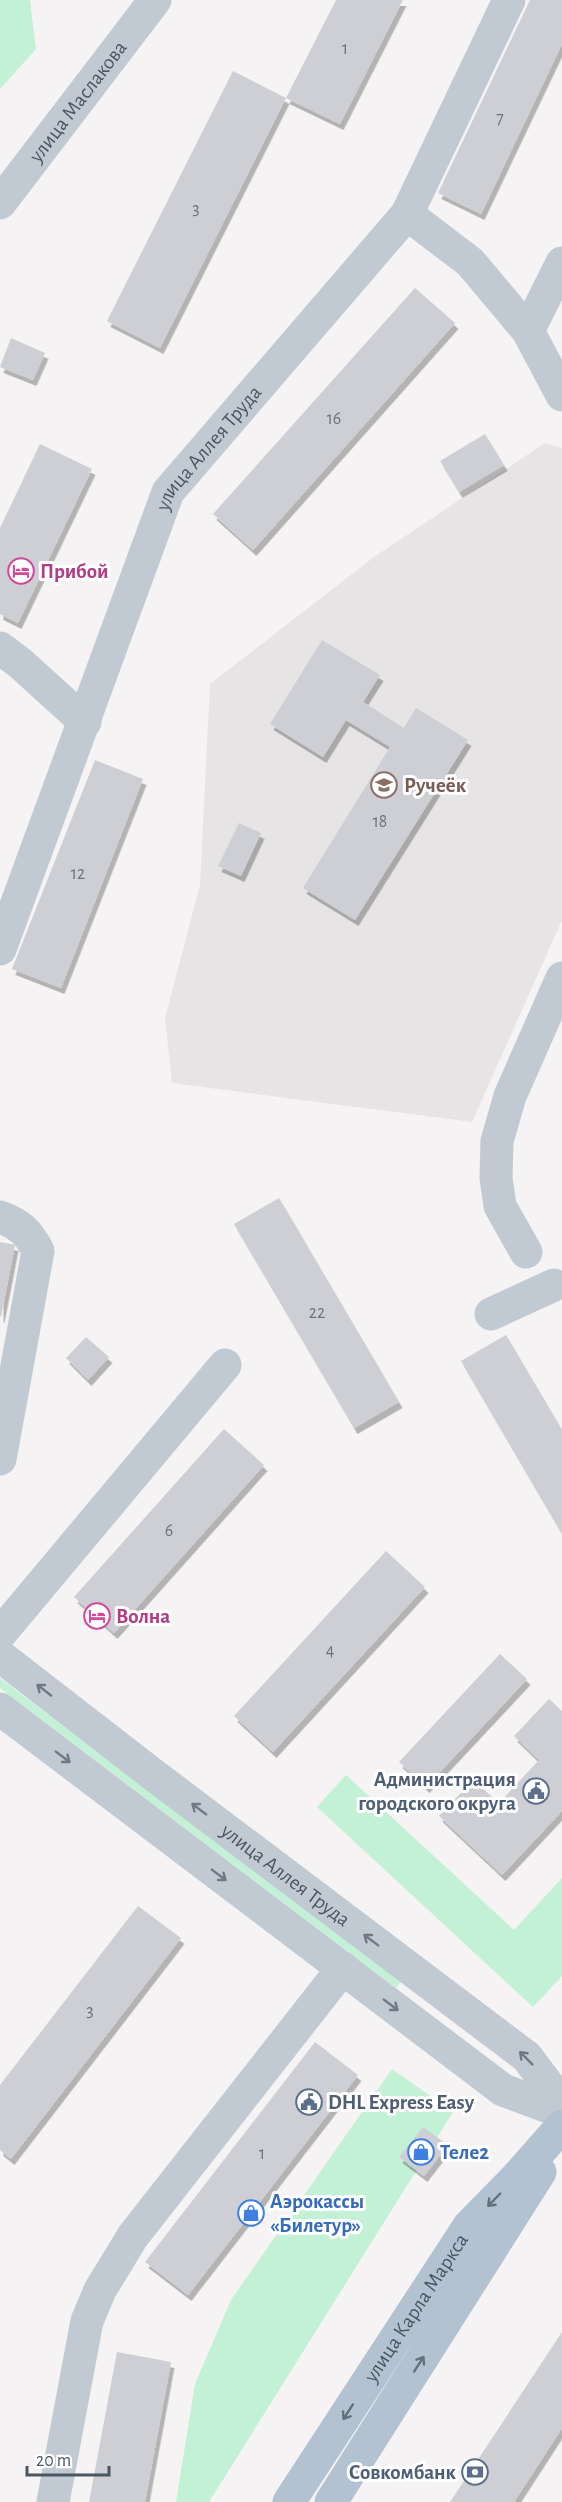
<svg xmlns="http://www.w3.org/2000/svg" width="562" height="2502" font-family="'Alegreya Sans',sans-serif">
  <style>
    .education { fill: #e6e4e5 }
    .green { fill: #c3f1d5 }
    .building { fill: #cdcfd5; filter: url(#shadow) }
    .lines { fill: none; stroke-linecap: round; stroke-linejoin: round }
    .minor { stroke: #c1cad2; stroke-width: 33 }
    .major { stroke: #b3c2d1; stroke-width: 33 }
    .oneway { stroke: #6e7983 }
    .oneway2 { stroke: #64717d }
    .labels { text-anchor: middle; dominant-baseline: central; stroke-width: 6; stroke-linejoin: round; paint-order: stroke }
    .number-label { font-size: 18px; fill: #6b747e }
    .street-label { font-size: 21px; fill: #4a5661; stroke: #fff }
    .hotel-label { font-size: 21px; font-weight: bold; fill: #b23c85; stroke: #fff; text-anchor: start }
    .education-label { font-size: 21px; font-weight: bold; fill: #785e54; stroke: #fff; text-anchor: start }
    .service-label { font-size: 21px; font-weight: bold; fill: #4e5e75; stroke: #fff; text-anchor: end }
    .shop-label { font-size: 21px; font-weight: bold; fill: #366cbe; stroke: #fff; text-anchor: start }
  </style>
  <defs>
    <filter id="shadow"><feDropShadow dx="3.5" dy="6" stdDeviation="0" flood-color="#0004"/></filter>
  </defs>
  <rect width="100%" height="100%" fill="#f5f3f3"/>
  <!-- education -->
  <path class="education" d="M 545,443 L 562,448 L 562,920 L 472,1122 L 172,1083 L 165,1018 L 200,885 L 210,684 L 374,557 Z"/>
  <!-- green -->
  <g class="green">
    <path d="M 0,0 L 30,0 L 36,49 L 0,89 Z"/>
    <path d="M 0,1678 L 401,1982 L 396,1988 L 0,1688 Z"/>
    <path d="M 346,1775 L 514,1930 L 562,1878 L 562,1976 L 533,2007 L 317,1807 Z"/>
    <path d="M 392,2069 L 453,2112 L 209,2502 L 176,2502 L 195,2384 L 231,2300 Z"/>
  </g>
  <!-- building -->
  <g class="building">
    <path d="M 336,0 L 403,0 L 340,124 L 286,98 Z"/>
    <path d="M 530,0 L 562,0 L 562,44 L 481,214 L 438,193 Z"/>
    <path d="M 233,71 L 286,98 L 160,348 L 107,321 Z"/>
    <path d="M 415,288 L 455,323 L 253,550 L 213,514 Z"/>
    <path d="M 11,338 L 45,353 L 33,380 L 0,367 Z"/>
    <path d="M 485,434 L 504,465 L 459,492 L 440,461 Z"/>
    <path d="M 40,444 L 92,469 L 18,623 L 0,614 L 0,528 Z"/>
    <path d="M 322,640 L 380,675 L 363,702 L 404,728 L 416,708 L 468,740 L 355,920 L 303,888 L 390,747 L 346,720 L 323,757 L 270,724 Z"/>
    <path d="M 95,760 L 143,779 L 61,988 L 12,969 Z"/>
    <path d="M 239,823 L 261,833 L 241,876 L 218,866 Z"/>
    <path d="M 279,1198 L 399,1402 L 354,1428 L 234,1224 Z"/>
    <path d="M 0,1242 L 15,1245 L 1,1317 L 0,1316 Z"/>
    <path d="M 506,1335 L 562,1430 L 562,1534 L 461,1361 Z"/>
    <path d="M 86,1337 L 109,1357 L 88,1380 L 66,1358 Z"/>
    <path d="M 224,1429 L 264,1465 L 114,1633 L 74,1597 Z"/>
    <path d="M 386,1551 L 425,1587 L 273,1752 L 234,1716 Z"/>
    <path d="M 500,1654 L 527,1679 L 426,1787 L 399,1762 Z"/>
    <path d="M 549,1699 L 562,1711 L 562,1811 L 502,1875 L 439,1816 L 473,1780 L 499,1803 L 539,1760 L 514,1736 Z"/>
    <path d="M 138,1906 L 181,1938 L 11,2159 L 0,2150 L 0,2085 Z"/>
    <path d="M 315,2042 L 358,2075 L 188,2295 L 145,2262 Z"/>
    <path d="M 423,2127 L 448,2145 L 424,2176 L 399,2157 Z"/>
    <path d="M 562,2332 L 562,2428 L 514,2502 L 450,2502 Z"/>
    <path d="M 117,2352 L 171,2362 L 145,2502 L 89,2502 Z"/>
  </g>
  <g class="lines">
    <!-- minor -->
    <g class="minor">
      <path id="s1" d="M 0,203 L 155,0"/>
      <path d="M 407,214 L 470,262 L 528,331 L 562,395"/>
      <path d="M 528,331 L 562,263"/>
      <path d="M 0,648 L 20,663 L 85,722"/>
      <path id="s2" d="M 0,949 L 168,492 L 407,214 L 509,0"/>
      <path d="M 0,1217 C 20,1224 29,1233 38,1251 L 0,1459"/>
      <path d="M 526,1252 L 500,1206 L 496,1178 L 497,1141 L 510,1096 L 562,978"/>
      <path d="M 491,1314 L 554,1285"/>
      <path d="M 0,1634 L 225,1365"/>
      <path id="s3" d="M 0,1656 L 151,1773 L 527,2057 L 562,2104"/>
      <path d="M 0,1709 L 503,2090 L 562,2112"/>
      <path d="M 53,2502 L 87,2321 L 100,2290 L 133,2236 L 343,1968"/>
    </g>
    <!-- major -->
    <g class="major">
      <path id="s4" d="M 289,2502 L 469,2226 L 516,2178 L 562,2126"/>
      <path d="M 331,2502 L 540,2172"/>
    </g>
  </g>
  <!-- one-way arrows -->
  <defs><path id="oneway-shaft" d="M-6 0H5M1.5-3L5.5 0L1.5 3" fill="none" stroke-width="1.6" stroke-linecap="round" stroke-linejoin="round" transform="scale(1.5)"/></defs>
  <g class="oneway">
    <use href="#oneway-shaft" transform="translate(44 1690) rotate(-142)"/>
    <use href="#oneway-shaft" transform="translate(63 1757) rotate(37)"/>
    <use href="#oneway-shaft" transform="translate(199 1809) rotate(-143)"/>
    <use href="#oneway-shaft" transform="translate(219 1875) rotate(37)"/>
    <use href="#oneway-shaft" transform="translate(371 1940) rotate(-143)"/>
    <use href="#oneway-shaft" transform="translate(391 2005) rotate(37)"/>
    <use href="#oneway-shaft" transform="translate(526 2058) rotate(-135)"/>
  </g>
  <g class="oneway2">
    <use href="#oneway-shaft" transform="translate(494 2200) rotate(134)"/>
    <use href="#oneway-shaft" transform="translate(419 2364) rotate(-57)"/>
    <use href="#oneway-shaft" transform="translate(348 2412) rotate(123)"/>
  </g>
  <!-- icons -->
  <defs>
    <g id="hotel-ring" transform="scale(1.35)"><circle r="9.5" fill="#fff" stroke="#d1479c" stroke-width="1.5"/><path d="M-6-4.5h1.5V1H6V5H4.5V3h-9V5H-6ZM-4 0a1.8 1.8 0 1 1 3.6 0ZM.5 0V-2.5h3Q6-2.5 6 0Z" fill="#d1479c"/></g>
    <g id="school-ring" transform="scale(1.35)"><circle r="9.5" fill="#fff" stroke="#8d6e63" stroke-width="1.5"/><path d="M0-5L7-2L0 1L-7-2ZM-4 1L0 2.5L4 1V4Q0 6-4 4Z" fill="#8d6e63"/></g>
    <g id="civic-ring" transform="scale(1.35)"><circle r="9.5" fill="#fff" stroke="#5c6f8a" stroke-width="1.5"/><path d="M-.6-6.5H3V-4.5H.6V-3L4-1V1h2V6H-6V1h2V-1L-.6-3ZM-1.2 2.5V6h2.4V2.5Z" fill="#5c6f8a"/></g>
    <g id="shop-ring" transform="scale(1.35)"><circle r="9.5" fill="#fff" stroke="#3f7fe0" stroke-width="1.5"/><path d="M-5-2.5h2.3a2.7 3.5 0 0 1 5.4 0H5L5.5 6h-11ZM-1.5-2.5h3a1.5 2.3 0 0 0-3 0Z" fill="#3f7fe0"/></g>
    <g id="bank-ring" transform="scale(1.35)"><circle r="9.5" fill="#fff" stroke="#5c6f8a" stroke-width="1.5"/><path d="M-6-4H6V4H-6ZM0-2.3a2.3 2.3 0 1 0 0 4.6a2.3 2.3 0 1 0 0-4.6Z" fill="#5c6f8a"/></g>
  </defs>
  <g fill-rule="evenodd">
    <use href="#hotel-ring" x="21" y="571"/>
    <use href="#school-ring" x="384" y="785"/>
    <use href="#hotel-ring" x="97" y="1616"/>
    <use href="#civic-ring" x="536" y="1791"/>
    <use href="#civic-ring" x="309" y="2102"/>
    <use href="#shop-ring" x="421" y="2152"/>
    <use href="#shop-ring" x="251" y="2213"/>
    <use href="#bank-ring" x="475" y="2472"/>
  </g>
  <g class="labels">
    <!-- number labels -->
    <g class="number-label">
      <text x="345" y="49">1</text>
      <text x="500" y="119">7</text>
      <text x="196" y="209">3</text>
      <text x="334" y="419">16</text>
      <text x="380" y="822">18</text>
      <text x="78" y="874">12</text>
      <text x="317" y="1313">22</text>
      <text x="169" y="1531">6</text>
      <text x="330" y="1651">4</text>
      <text x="90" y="2011">3</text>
      <text x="262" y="2154">1</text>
    </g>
    <!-- street labels -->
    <g class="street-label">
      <text stroke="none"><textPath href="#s1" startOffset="128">улица Маслакова</textPath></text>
      <text stroke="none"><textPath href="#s2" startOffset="546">улица Аллея Труда</textPath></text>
      <text stroke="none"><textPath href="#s3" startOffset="360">улица Аллея Труда</textPath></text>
      <text stroke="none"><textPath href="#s4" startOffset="232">улица Карла Маркса</textPath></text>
    </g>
    <!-- hotel labels -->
    <g class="hotel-label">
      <text x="40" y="571">Прибой</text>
      <text x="116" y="1616">Волна</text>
    </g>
    <!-- education labels -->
    <g class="education-label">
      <text x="404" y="785">Ручеёк</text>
    </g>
    <!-- service labels -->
    <g class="service-label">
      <text x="516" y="1779">Администрация<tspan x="516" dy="24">городского округа</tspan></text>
      <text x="328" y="2102" text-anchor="start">DHL Express Easy</text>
      <text x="456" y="2472">Совкомбанк</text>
    </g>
    <!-- shop labels -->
    <g class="shop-label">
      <text x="440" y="2152">Теле2</text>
      <text x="270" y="2201">Аэрокассы<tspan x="270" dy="24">«Билетур»</tspan></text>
    </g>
  </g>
  <!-- scale -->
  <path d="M27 2466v9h82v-9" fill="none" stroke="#4a5661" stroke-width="3"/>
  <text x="36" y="2466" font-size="18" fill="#4a5661" stroke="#ffffff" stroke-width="4.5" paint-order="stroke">20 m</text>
</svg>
